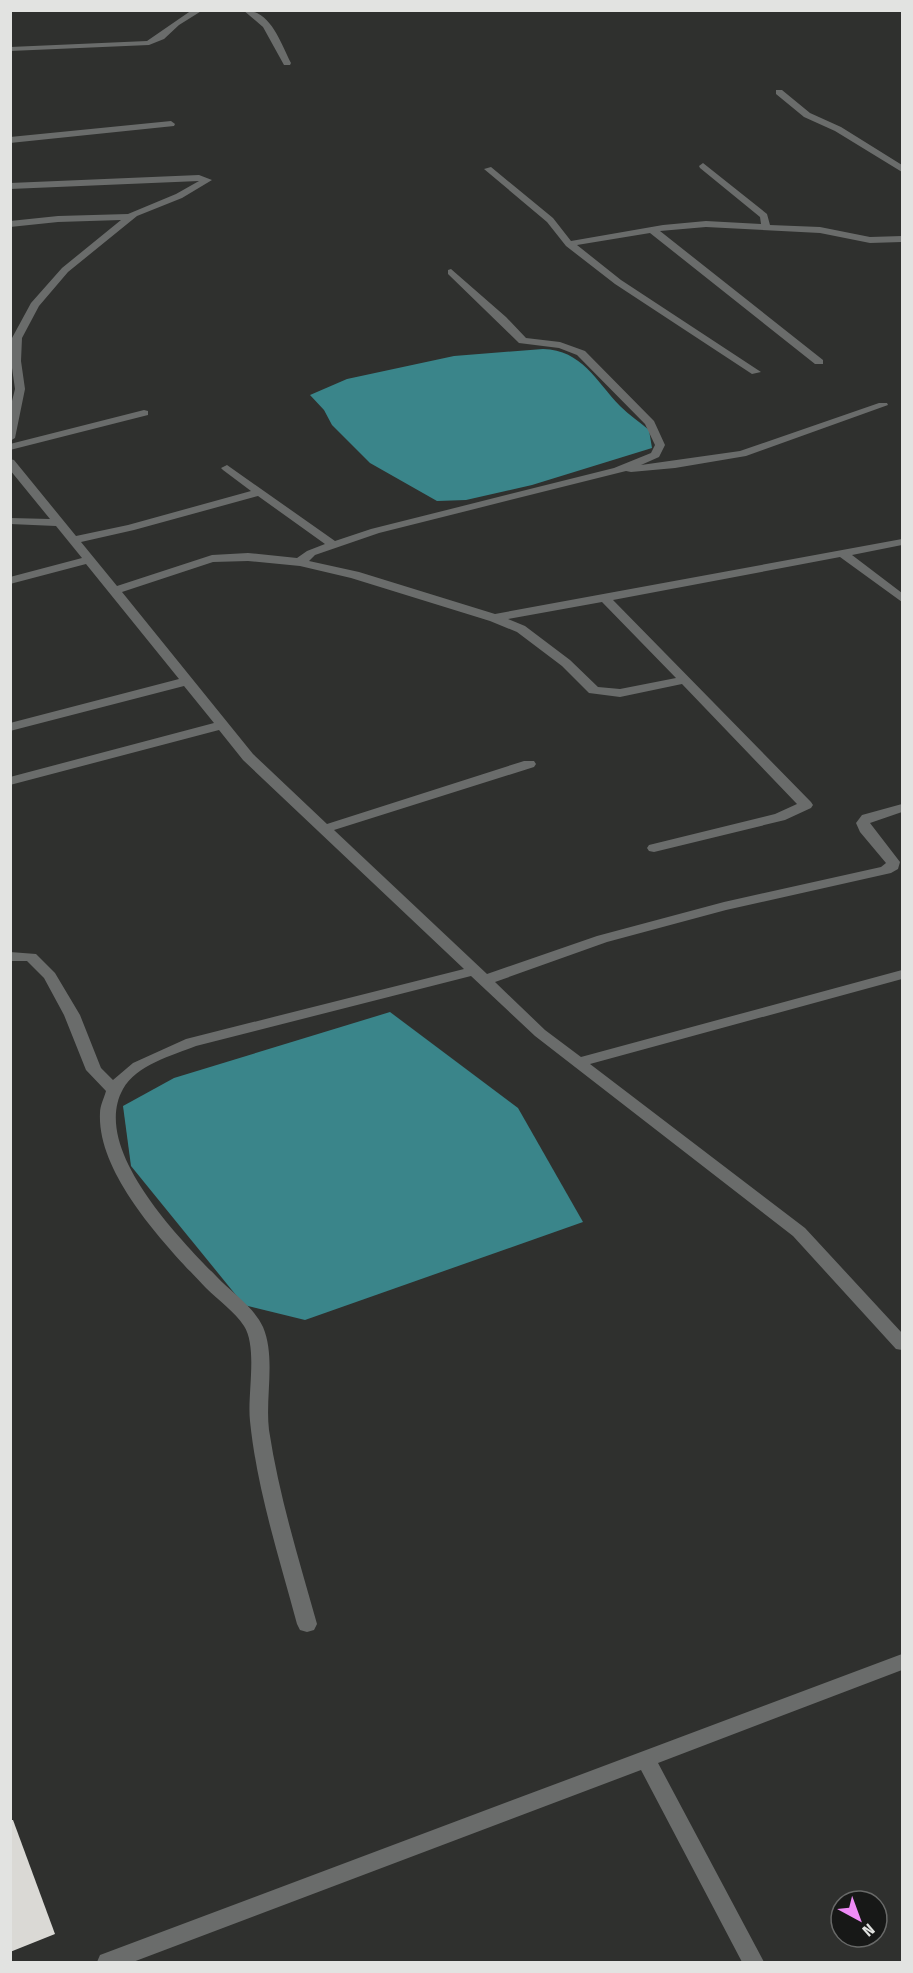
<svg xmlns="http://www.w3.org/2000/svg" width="913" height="1973" font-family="'Fira Sans Condensed',sans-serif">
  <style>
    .water { fill: #3a858a }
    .building { fill: #dad9d5 }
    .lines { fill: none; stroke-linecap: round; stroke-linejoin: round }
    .street { fill: #6a6c6b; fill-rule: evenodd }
  </style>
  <rect width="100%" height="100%" fill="#2f302e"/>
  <!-- water -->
  <g class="water">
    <path d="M 543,349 C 582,350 596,381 620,406 C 629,415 640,422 649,430 L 652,448 L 532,485 L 466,500 L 437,501 L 370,463 L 332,425 L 324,410 L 310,395 L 347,379 L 454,356 Z"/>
    <path d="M 390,1012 L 518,1108 L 583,1222 L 305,1320 L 244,1305 L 131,1166 L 123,1106 L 174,1078 Z"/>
  </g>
  <!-- building -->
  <path class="building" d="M 10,1820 L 13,1820 L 55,1934 L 10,1952 Z"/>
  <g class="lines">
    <!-- street -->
    <g class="street">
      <path d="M 192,10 L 203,10 L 179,25 L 164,39 L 149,45 L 10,51 L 10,47 L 147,41 Z"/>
      <path d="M 243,10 C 271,10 280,42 291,63 L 290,65 L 284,65 L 263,27 Z"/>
      <path d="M 776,90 L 782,90 L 810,113 L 841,127 L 902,165 L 902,172 L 835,131 L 804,117 L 776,94 Z"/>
      <path d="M 171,121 L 175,124 L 174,126 L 10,143 L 10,137 Z"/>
      <path d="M 703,163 L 767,214 L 770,225 L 820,227 L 870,237 L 902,236 L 902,242 L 870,243 L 820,233 L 706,227 L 660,231 L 823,360 L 823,364 L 815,364 L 650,233 L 577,245 L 621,280 L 761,372 L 752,374 L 615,284 L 566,246 L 547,222 L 484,169 L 491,167 L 553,218 L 571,241 L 663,225 L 706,221 L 761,224 L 760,217 L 700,168 L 699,166 Z"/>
      <path d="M 199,175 L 212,180 L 182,198 L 137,216 L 68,272 L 39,306 L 22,338 L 21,361 L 25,389 L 15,438 L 10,441 L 10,409 L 15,389 L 11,361 L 12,338 L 31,303 L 62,268 L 121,220 L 58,222 L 10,227 L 10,221 L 58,216 L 128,214 L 176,194 L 199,181 L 10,189 L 10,183 Z"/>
      <path d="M 451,269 L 506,317 L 526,338 L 560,342 L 585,351 L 654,421 L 665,445 L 659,457 L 641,465 L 740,451 L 879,403 L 887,403 L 888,405 L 746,456 L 675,468 L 631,472 L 626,471 L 379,533 L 315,555 L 309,561 L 359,572 L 495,614 L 902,539 L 902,545 L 852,555 L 902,593 L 902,602 L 840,557 L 613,600 L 811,802 L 813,805 L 811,808 L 785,820 L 654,852 L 649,851 L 647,848 L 649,845 L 775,814 L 797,804 L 682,684 L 620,697 L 589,693 L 562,666 L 517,632 L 490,621 L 351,578 L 300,566 L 248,561 L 213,562 L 122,592 L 253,754 L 327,824 L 524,761 L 534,761 L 536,764 L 534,767 L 334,830 L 487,974 L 597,936 L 724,902 L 881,867 L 886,863 L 860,832 L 856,823 L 862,815 L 902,804 L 902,812 L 870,823 L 900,862 L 898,869 L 891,873 L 726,910 L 607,942 L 495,982 L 545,1030 L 581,1057 L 902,970 L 902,979 L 590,1064 L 805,1228 L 902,1333 L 902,1350 L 896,1349 L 793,1236 L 535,1036 L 471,976 L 196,1046 C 173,1055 136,1065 123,1089 C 90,1148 179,1238 217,1277 C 231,1292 254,1307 263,1327 C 276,1358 265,1397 269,1430 C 279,1496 299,1560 317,1624 L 314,1630 L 307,1632 L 300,1630 L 297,1624 C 279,1557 257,1490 250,1421 C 247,1395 258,1348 244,1326 C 235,1312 218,1300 206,1288 C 166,1246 97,1174 100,1113 C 100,1106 104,1098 106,1091 L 86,1070 L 64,1015 L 44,978 L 27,961 L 10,961 L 10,952 L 36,954 L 55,973 L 80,1015 L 101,1068 L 113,1080 L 133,1063 L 186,1039 L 464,969 L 243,760 L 219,730 L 10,785 L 10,777 L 214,723 L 184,686 L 10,731 L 10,723 L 179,679 L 86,564 L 10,584 L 10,577 L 82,558 L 56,526 L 10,524 L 10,518 L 50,519 L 10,470 L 10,459 L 14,460 L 76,536 L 128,525 L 251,491 L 223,470 L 221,468 L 227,465 L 335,541 L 371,529 L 614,468 L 651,453 L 655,445 L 645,424 L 577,355 L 559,348 L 519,343 L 448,274 L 448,270 ZM 258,496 L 325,544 L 307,551 L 297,558 L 248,553 L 212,555 L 117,586 L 81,542 L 134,530 ZM 602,602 L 676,678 L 620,689 L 598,687 L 570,660 L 525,626 L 508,619 Z"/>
      <path d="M 144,410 L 148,411 L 148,415 L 10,450 L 10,444 Z"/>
      <path d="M 902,1654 L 902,1670 L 658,1763 L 764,1962 L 742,1962 L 641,1770 L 133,1962 L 97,1962 L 100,1955 Z"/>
    </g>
  </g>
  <!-- border -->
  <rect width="913" height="1973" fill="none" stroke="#e2e3e1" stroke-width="24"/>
  <!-- north arrow -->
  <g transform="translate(859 1919) rotate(139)"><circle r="28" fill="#171817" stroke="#686968" stroke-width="1.5"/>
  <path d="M0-4.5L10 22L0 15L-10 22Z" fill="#ef8bf7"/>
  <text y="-9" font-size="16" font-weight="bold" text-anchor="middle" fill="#e2e3e1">N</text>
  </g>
</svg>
